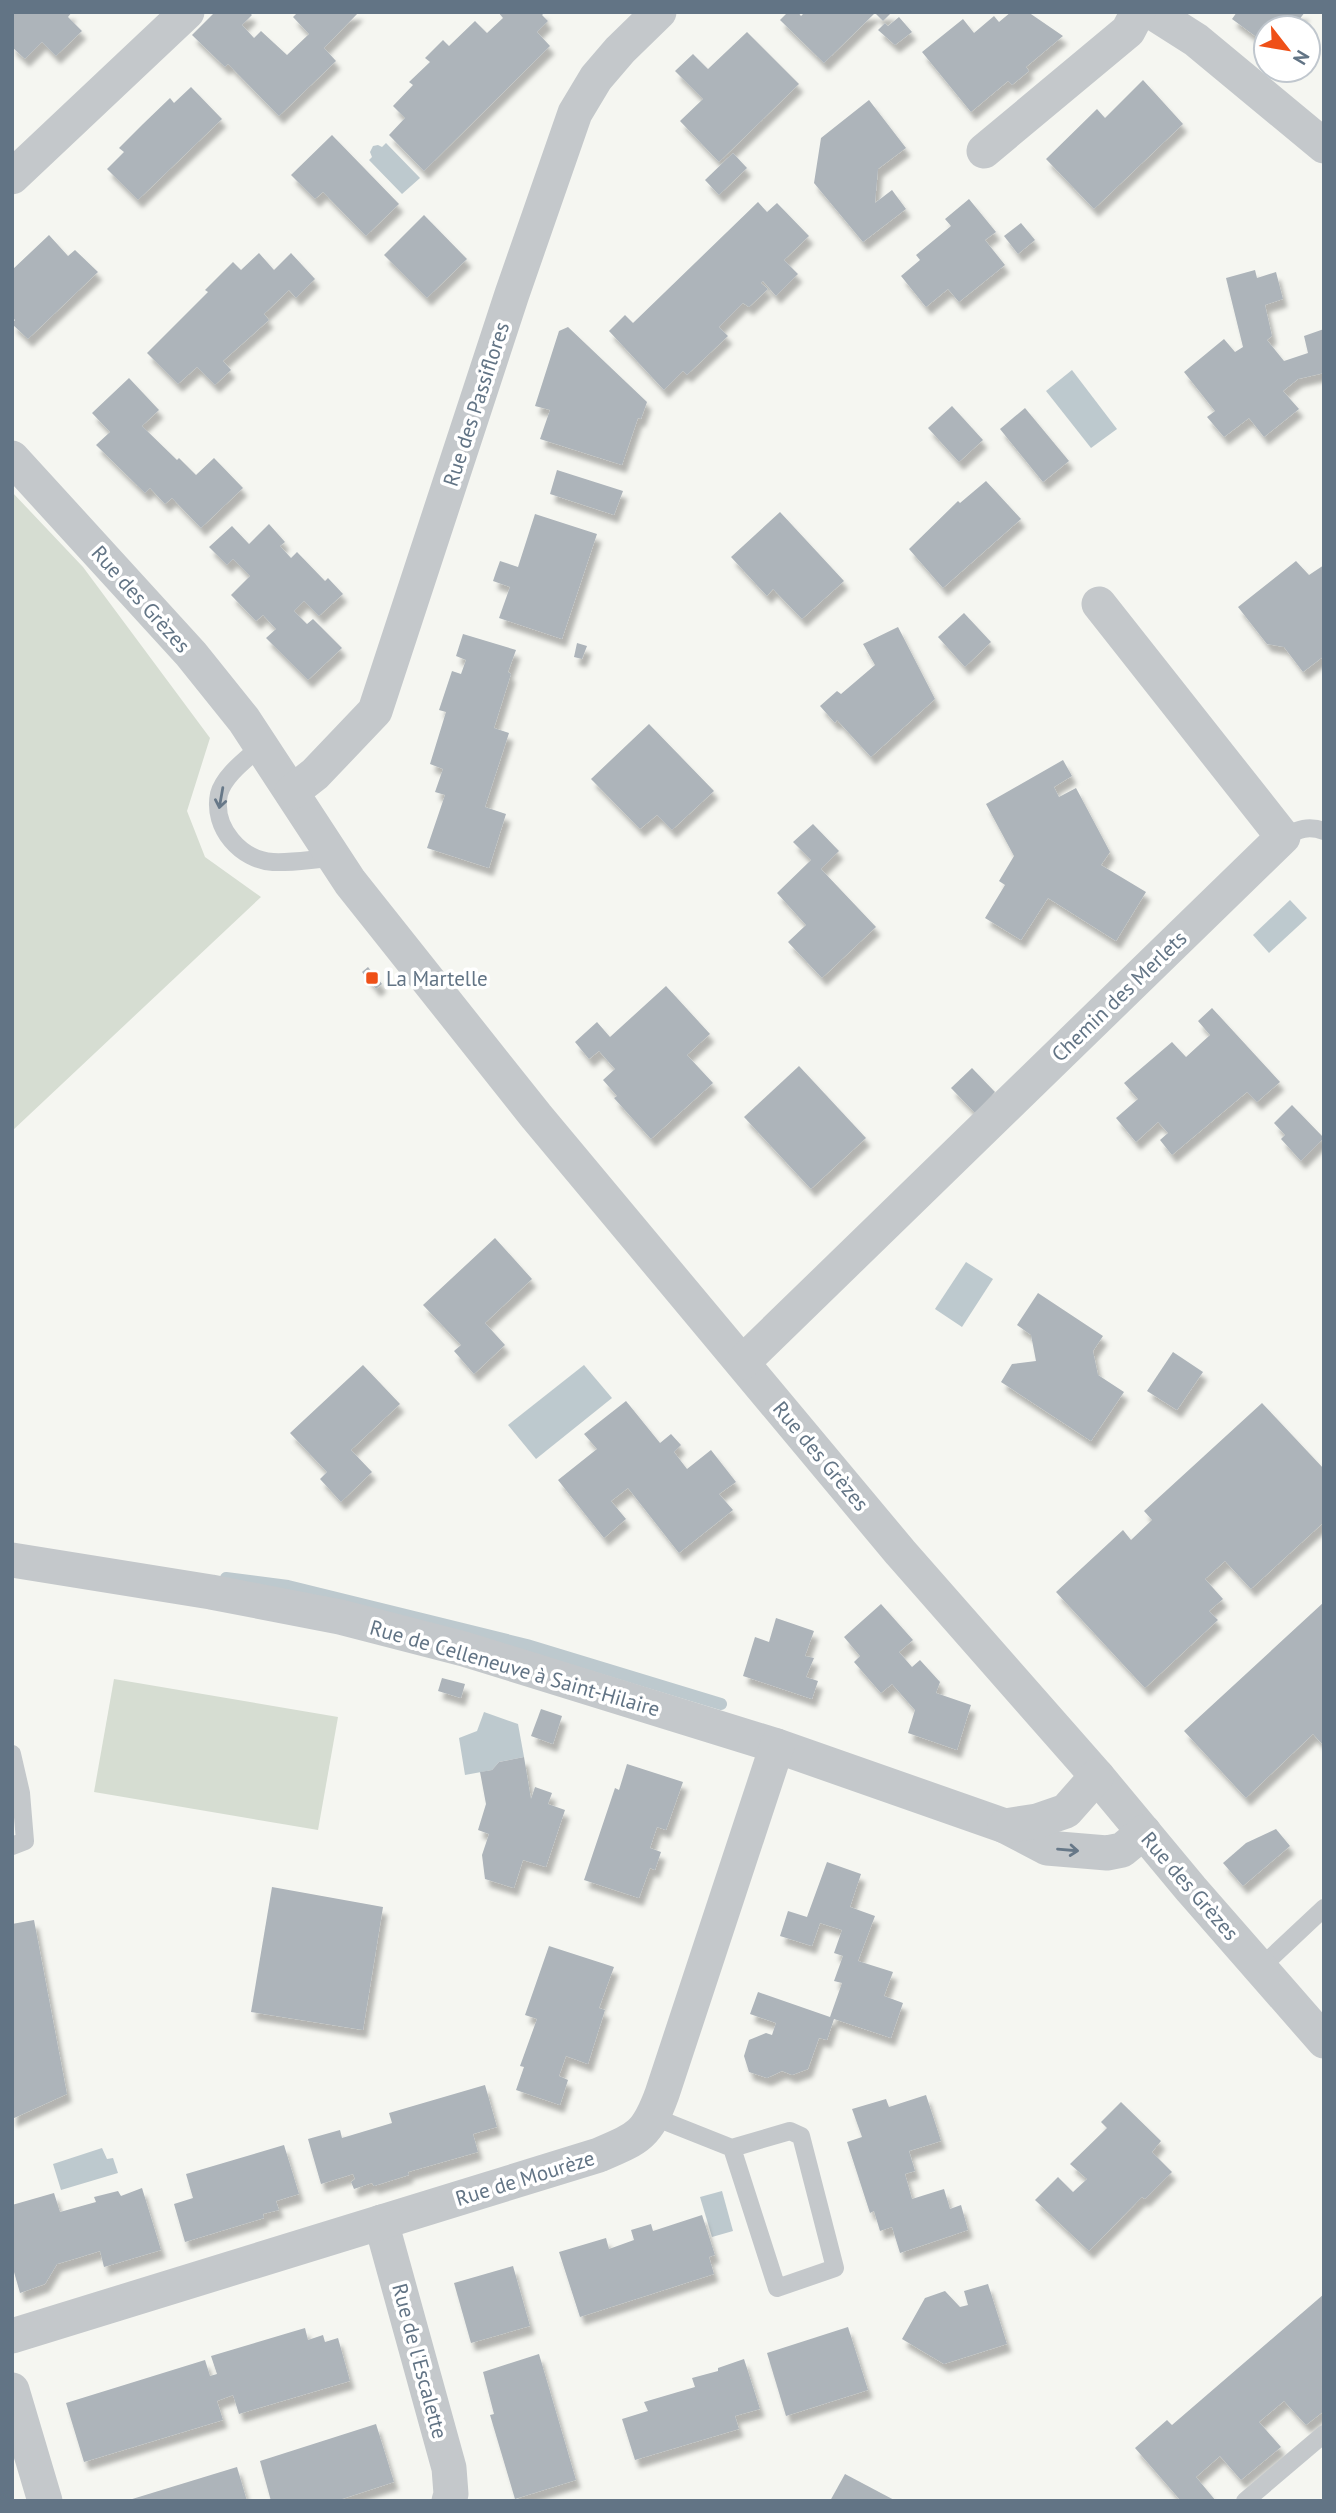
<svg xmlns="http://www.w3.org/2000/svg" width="1336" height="2513" font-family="'PT Sans',sans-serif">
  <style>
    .green { fill: #d6ddd2 }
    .water { fill: #bdc9ce }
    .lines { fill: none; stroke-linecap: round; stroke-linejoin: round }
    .stream { stroke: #bdc9ce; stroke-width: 12 }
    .building { fill: #adb4ba; filter: url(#shadow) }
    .service { stroke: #c4c8cb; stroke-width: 18 }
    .minor { stroke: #c4c8cb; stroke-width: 35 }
    .oneway { stroke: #677888 }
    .poi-dot { fill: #ef5018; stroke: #fff; stroke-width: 2.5 }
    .labels { text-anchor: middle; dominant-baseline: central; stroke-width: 7; stroke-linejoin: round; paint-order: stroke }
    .street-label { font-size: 21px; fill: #627485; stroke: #fff }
    .poi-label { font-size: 21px; fill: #627485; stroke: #fff; text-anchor: start }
  </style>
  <defs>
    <filter id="shadow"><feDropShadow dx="4.5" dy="8" stdDeviation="2" flood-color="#0004"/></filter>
  </defs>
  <rect width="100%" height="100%" fill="#f5f6f1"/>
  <!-- green -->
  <g class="green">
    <path d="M 12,492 L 83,567 L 210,738 L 187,811 L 205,857 L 261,897 L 12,1131 Z"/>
    <path d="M 114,1679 L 338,1717 L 318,1830 L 94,1792 Z"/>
  </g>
  <!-- water -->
  <g class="water">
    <path d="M 386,143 L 420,178 L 402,194 L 369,160 L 372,157 L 370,152 L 373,146 L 378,145 L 382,147 Z"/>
    <path d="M 1072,370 L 1117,429 L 1091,448 L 1046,391 Z"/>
    <path d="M 1290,900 L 1307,918 L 1269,953 L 1253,935 Z"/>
    <path d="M 966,1262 L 993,1279 L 962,1327 L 935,1309 Z"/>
    <path d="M 584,1365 L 612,1398 L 536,1459 L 508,1425 Z"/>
    <path d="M 484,1712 L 518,1724 L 524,1757 L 499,1762 L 492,1770 L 465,1775 L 459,1738 L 477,1731 Z"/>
    <path d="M 102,2148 L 107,2159 L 113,2158 L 118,2173 L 61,2190 L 53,2164 Z"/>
    <path d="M 722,2191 L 733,2231 L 712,2237 L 700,2197 Z"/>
  </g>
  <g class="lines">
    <!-- stream -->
    <path class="stream" d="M 226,1578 L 288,1586 L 527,1645 L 721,1704"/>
  </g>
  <!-- building -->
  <g class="building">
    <path d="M 12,12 L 72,12 L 68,17 L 82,31 L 56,56 L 42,42 L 25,59 L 12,47 Z"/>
    <path d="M 215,12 L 249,12 L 252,15 L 242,25 L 254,38 L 261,31 L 287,55 L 309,34 L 293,17 L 298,12 L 359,12 L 324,48 L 336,61 L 279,116 L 228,64 L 225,67 L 192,35 Z"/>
    <path d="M 498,12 L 545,12 L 542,15 L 548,21 L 537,32 L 550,46 L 424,171 L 389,135 L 405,118 L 393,106 L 413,85 L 409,82 L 430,62 L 425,58 L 443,40 L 449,46 L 475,21 L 487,33 L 503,18 Z"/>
    <path d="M 788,12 L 798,12 L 801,16 L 805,12 L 892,12 L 883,21 L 875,13 L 824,63 L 780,20 Z"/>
    <path d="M 1011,12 L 1028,12 L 1063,36 L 1026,67 L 1029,71 L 1012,85 L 1008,81 L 971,112 L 922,52 L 963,19 L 974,33 L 994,16 L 999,22 Z"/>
    <path d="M 1237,12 L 1305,12 L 1293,28 L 1266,28 L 1266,44 L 1232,19 Z"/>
    <path d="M 899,17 L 912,32 L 895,45 L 878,30 L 885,23 L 888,26 Z"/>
    <path d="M 747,32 L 799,84 L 719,162 L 680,121 L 703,99 L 675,71 L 693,54 L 708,69 Z"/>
    <path d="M 1143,80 L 1183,124 L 1094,209 L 1046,159 L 1097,109 L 1105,118 Z"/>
    <path d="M 191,87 L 222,119 L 138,200 L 107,169 L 124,152 L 119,148 L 143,124 L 170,98 L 174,103 Z"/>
    <path d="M 869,100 L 906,148 L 878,169 L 875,203 L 892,190 L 906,209 L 863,242 L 814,183 L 821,138 Z"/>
    <path d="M 332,135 L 399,204 L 366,236 L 323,192 L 315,199 L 291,175 Z"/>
    <path d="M 733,153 L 747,168 L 719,195 L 705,180 Z"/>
    <path d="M 969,199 L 996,232 L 985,240 L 1005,265 L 959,302 L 948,289 L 926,307 L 901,276 L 920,260 L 916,255 L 951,226 L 945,219 Z"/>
    <path d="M 758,202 L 767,212 L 777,203 L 809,236 L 784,260 L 798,274 L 776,296 L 763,281 L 761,283 L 768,289 L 749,307 L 743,303 L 719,327 L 728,336 L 689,373 L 687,375 L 683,371 L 664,390 L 609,331 L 625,315 L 633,323 Z"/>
    <path d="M 424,215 L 467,259 L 427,298 L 384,255 Z"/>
    <path d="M 1021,223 L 1035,240 L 1018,254 L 1004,236 Z"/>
    <path d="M 49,235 L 68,256 L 75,250 L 98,272 L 28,339 L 12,324 L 15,320 L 12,317 L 12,270 Z"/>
    <path d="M 259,253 L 274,270 L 291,253 L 315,279 L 296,298 L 289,290 L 264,314 L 269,320 L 223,361 L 231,370 L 215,385 L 197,367 L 178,384 L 147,353 L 208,292 L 205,290 L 233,262 L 241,270 Z"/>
    <path d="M 1255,270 L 1257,278 L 1276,272 L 1283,299 L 1265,305 L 1272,336 L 1267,340 L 1284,361 L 1308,353 L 1304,336 L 1324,329 L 1324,373 L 1298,379 L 1283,391 L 1299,409 L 1264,437 L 1249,418 L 1224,437 L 1207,417 L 1215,411 L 1184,372 L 1224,339 L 1235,352 L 1243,347 L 1226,278 Z"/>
    <path d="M 568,327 L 647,402 L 641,419 L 638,418 L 622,465 L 540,439 L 550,410 L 535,406 L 559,331 Z"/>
    <path d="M 129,378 L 159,410 L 142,426 L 177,460 L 179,458 L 196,475 L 214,458 L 243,488 L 201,528 L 172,498 L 165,504 L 150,488 L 145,493 L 96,445 L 110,432 L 92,413 Z"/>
    <path d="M 952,406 L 983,440 L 959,462 L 928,428 Z"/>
    <path d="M 1025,408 L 1069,461 L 1043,482 L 1000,429 Z"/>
    <path d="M 557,470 L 623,491 L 614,515 L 550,494 Z"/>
    <path d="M 986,481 L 1021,519 L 943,588 L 909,549 L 958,501 L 960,503 Z"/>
    <path d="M 780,512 L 844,581 L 802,619 L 773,589 L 767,596 L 731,557 Z"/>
    <path d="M 535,514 L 597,534 L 562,639 L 499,618 L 510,587 L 493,581 L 496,572 L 500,561 L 518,567 Z"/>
    <path d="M 269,524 L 285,542 L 280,546 L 291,558 L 297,552 L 325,581 L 328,578 L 343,594 L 319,616 L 304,601 L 294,611 L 307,624 L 313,619 L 342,648 L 308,680 L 266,638 L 276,629 L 263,615 L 256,621 L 231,595 L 250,576 L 233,559 L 227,565 L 209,547 L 232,526 L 249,544 Z"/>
    <path d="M 1296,561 L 1309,575 L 1324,565 L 1324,656 L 1303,672 L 1284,647 L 1267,644 L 1238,607 Z"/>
    <path d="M 964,613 L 991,642 L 965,667 L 938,637 Z"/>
    <path d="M 898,627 L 935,699 L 871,757 L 837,720 L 835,723 L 820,706 L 837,691 L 841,694 L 875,665 L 863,644 Z"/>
    <path d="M 463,634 L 516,650 L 508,672 L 511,674 L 494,728 L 509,733 L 485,807 L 506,814 L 489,868 L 427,848 L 445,795 L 435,792 L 443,769 L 430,764 L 446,712 L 439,710 L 452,671 L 461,674 L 466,660 L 456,656 Z"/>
    <path d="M 577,643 L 587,646 L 582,659 L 574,657 Z"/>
    <path d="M 649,724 L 714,791 L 672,830 L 657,815 L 640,829 L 591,779 Z"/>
    <path d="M 1063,760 L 1072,776 L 1054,787 L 1059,797 L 1076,788 L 1110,852 L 1101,865 L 1146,892 L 1116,941 L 1048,898 L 1021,940 L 985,918 L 1005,885 L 999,881 L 1014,856 L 986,804 Z"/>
    <path d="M 813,824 L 839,851 L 821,869 L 876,927 L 822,978 L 788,942 L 806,925 L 777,893 L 811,860 L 793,842 Z"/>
    <path d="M 368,967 L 382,984 L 376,989 L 362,972 Z"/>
    <path d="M 666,986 L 710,1034 L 687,1055 L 713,1083 L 651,1139 L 614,1098 L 617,1096 L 603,1080 L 615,1069 L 599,1051 L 589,1059 L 575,1042 L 597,1022 L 610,1037 Z"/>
    <path d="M 1212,1008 L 1280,1082 L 1257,1102 L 1247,1092 L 1172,1155 L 1160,1140 L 1168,1133 L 1158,1122 L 1136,1142 L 1116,1118 L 1138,1099 L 1124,1083 L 1172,1042 L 1186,1057 L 1210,1035 L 1198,1021 Z"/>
    <path d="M 799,1066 L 866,1138 L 811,1189 L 744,1117 Z"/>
    <path d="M 972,1068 L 995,1092 L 975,1113 L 951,1088 Z"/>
    <path d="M 1292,1105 L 1324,1138 L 1301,1161 L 1281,1139 L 1285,1135 L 1274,1123 Z"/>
    <path d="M 495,1238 L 532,1279 L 485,1323 L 505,1345 L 474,1374 L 454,1351 L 461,1345 L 423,1305 Z"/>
    <path d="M 1038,1293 L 1103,1336 L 1093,1351 L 1098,1375 L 1124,1392 L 1091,1441 L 1001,1382 L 1012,1364 L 1036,1361 L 1031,1335 L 1017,1325 Z"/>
    <path d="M 1173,1352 L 1203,1372 L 1177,1410 L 1147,1391 Z"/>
    <path d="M 363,1365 L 400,1404 L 351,1450 L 372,1472 L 341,1502 L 320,1479 L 327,1472 L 290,1433 Z"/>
    <path d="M 626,1401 L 660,1443 L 671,1434 L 681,1445 L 674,1452 L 687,1469 L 711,1450 L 736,1482 L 719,1494 L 733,1510 L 679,1553 L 628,1488 L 611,1501 L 626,1519 L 604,1538 L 558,1480 L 597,1449 L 584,1434 Z"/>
    <path d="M 1262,1403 L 1324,1469 L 1324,1522 L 1251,1589 L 1225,1561 L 1205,1579 L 1223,1599 L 1209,1611 L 1218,1620 L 1145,1688 L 1056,1592 L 1123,1530 L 1131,1540 L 1152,1520 L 1144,1511 Z"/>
    <path d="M 1324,1602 L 1324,1746 L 1313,1734 L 1246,1798 L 1184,1731 Z"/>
    <path d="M 881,1604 L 913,1640 L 899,1652 L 912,1667 L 920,1660 L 940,1682 L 936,1693 L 971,1705 L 957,1750 L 908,1733 L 915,1710 L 892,1684 L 881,1693 L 854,1662 L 860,1656 L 844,1637 Z"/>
    <path d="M 776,1618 L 814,1631 L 805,1656 L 814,1658 L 806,1677 L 818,1681 L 812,1699 L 743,1676 L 755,1637 L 769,1642 Z"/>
    <path d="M 442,1678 L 465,1684 L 461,1698 L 438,1691 Z"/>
    <path d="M 541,1709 L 562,1716 L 553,1744 L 531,1736 Z"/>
    <path d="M 524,1757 L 531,1799 L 535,1787 L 552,1793 L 548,1804 L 565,1810 L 546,1867 L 523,1860 L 514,1888 L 485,1879 L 482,1855 L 489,1834 L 478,1830 L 486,1804 L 480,1772 L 492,1770 L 499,1762 Z"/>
    <path d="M 627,1764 L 683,1782 L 666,1830 L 657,1827 L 650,1848 L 661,1852 L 655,1870 L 650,1868 L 639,1898 L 584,1880 L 615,1788 L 619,1790 Z"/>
    <path d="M 1276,1829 L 1290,1846 L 1243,1886 L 1223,1863 L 1246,1843 Z"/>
    <path d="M 827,1862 L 861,1874 L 850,1907 L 875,1916 L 858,1961 L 893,1972 L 884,1996 L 903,2003 L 891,2038 L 834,2019 L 827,2040 L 819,2038 L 808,2069 L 792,2075 L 782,2071 L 767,2078 L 749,2072 L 744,2056 L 749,2040 L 766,2033 L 772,2035 L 776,2023 L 750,2014 L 758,1992 L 830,2017 L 842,1983 L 834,1981 L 843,1956 L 834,1953 L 842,1930 L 820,1923 L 812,1946 L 780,1936 L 788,1911 L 807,1917 Z"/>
    <path d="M 272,1887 L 383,1907 L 363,2030 L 251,2012 Z"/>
    <path d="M 34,1920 L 67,2094 L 12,2119 L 12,1924 Z"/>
    <path d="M 549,1946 L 614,1967 L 599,2008 L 605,2010 L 588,2064 L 566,2056 L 559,2076 L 568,2080 L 560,2105 L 516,2090 L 524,2067 L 520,2066 L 537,2019 L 525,2015 Z"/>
    <path d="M 485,2085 L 497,2127 L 473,2134 L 478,2152 L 408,2172 L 409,2175 L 374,2186 L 372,2183 L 354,2189 L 351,2182 L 355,2179 L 353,2174 L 321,2184 L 308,2139 L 340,2130 L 342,2138 L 392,2123 L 389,2113 Z"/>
    <path d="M 926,2095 L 941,2141 L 909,2151 L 915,2171 L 905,2174 L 912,2199 L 944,2189 L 950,2209 L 961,2205 L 968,2230 L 900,2253 L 892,2227 L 880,2231 L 874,2211 L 870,2213 L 847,2142 L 862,2137 L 852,2109 L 886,2099 L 889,2107 Z"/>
    <path d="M 1121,2102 L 1161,2141 L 1152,2152 L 1172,2172 L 1145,2199 L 1142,2197 L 1089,2251 L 1035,2200 L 1058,2177 L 1073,2192 L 1087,2179 L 1070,2164 L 1107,2128 L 1101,2122 Z"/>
    <path d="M 284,2145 L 299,2194 L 276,2201 L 279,2210 L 263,2214 L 264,2218 L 185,2242 L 174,2204 L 193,2198 L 186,2174 Z"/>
    <path d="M 142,2188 L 161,2250 L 104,2267 L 100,2251 L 74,2259 L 57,2264 L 45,2284 L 20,2293 L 12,2265 L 12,2205 L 54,2193 L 60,2212 L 96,2202 L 94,2197 L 118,2191 L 121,2196 Z"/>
    <path d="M 702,2215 L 715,2255 L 709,2257 L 714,2274 L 580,2317 L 559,2252 L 606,2238 L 609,2249 L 634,2240 L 631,2230 L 651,2224 L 653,2231 Z"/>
    <path d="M 513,2266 L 530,2326 L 471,2343 L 454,2283 Z"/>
    <path d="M 988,2284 L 1007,2344 L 944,2364 L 902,2339 L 925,2298 L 945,2291 L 960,2307 L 968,2305 L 964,2291 Z"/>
    <path d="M 1324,2294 L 1324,2411 L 1306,2425 L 1284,2401 L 1259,2422 L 1281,2447 L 1241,2480 L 1220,2456 L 1196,2477 L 1216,2501 L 1181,2501 L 1135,2448 L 1167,2420 L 1172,2425 Z"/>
    <path d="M 848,2327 L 868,2390 L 786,2416 L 767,2353 Z"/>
    <path d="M 305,2328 L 308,2340 L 323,2335 L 325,2342 L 338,2338 L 350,2381 L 239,2414 L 233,2395 L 217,2401 L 223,2420 L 84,2462 L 66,2403 L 205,2360 L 210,2376 L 217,2374 L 211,2356 Z"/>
    <path d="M 539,2354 L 576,2480 L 515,2499 L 490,2415 L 494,2414 L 483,2372 Z"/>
    <path d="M 744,2359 L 760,2409 L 735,2416 L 739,2429 L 635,2460 L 622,2419 L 648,2411 L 644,2402 L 695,2387 L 692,2378 L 718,2371 L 718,2368 Z"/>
    <path d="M 376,2424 L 394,2482 L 336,2501 L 271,2501 L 260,2461 Z"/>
    <path d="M 237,2467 L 247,2501 L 129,2501 L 129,2500 Z"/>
    <path d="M 845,2474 L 896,2501 L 830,2501 Z"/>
  </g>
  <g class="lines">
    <!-- service -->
    <g class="service">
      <path d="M 261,746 C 247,759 224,775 219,794 C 212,828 241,860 273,862 C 293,863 313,859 333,858"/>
      <path d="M 1283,837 C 1298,830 1307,825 1324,831"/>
      <path d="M 12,1754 L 21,1793 L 25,1841 L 12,1846"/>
      <path d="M 1260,1968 L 1324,1908"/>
      <path d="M 654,2117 L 732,2148 L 790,2131 L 801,2136 L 835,2268 L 777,2288 L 732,2148"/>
      <path d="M 1245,2501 L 1324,2434"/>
    </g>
    <!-- minor -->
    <g class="minor">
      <path d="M 1152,12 L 1196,40 L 1324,146"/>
      <path d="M 984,151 L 1128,31 L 1138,12"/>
      <path d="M 12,177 L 187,12"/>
      <path d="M 12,458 L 191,654 L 244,720 L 350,882 L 536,1116 L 900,1552 L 1097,1776 L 1191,1889 L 1324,2041"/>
      <path d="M 292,792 L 315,774 L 375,711 L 512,294 L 575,113 L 596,78 L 620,50 L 659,12"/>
      <path d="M 743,1362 L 1283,837 L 1099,604"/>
      <path d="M 12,1560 L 211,1592 L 340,1617 L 464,1649 L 777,1746 L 1005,1826 L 1047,1848 L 1107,1853 L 1122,1850 L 1144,1832"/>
      <path d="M 1005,1826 L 1037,1821 L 1066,1811 L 1097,1776"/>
      <path d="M 381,2222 L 449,2468 L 451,2494 L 449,2501"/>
      <path d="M 12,2336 L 599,2155 C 639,2138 647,2135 662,2094 L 777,1746"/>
      <path d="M 12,2390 L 45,2501"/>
    </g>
  </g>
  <!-- one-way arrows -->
  <defs><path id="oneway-shaft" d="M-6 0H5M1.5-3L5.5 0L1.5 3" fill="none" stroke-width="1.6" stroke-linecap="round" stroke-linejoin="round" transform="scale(1.75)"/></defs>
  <g class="oneway">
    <use href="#oneway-shaft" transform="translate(221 798) rotate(100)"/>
    <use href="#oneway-shaft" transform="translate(1068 1850) rotate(5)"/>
  </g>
  <!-- markers -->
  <rect class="poi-dot" x="365" y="971" width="14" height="14" rx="3.5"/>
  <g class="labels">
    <!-- street labels -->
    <g class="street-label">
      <text transform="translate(476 404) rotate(-72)">Rue des Passiflores</text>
      <text transform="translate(141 599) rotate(48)">Rue des Grèzes</text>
      <text transform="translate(1119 996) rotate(-44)">Chemin des Merlets</text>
      <text transform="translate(821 1456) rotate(50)">Rue des Grèzes</text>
      <text transform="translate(515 1668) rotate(16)">Rue de Celleneuve à Saint-Hilaire</text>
      <text transform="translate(1190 1886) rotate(49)">Rue des Grèzes</text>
      <text transform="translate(525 2178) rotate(-17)">Rue de Mourèze</text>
      <text transform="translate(420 2361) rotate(75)">Rue de l'Escalette</text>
    </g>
    <!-- poi labels -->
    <g class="poi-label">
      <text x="386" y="978">La Martelle</text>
    </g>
  </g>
  <!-- border -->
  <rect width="1336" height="2513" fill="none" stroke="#627485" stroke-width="28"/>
  <!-- north arrow -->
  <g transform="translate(1287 49) rotate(121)"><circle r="33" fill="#ffffff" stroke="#c0c7ce" stroke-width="2"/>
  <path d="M0-5L12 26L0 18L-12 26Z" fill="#ef5018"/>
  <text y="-10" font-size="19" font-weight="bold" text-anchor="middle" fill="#627485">N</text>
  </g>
</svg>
